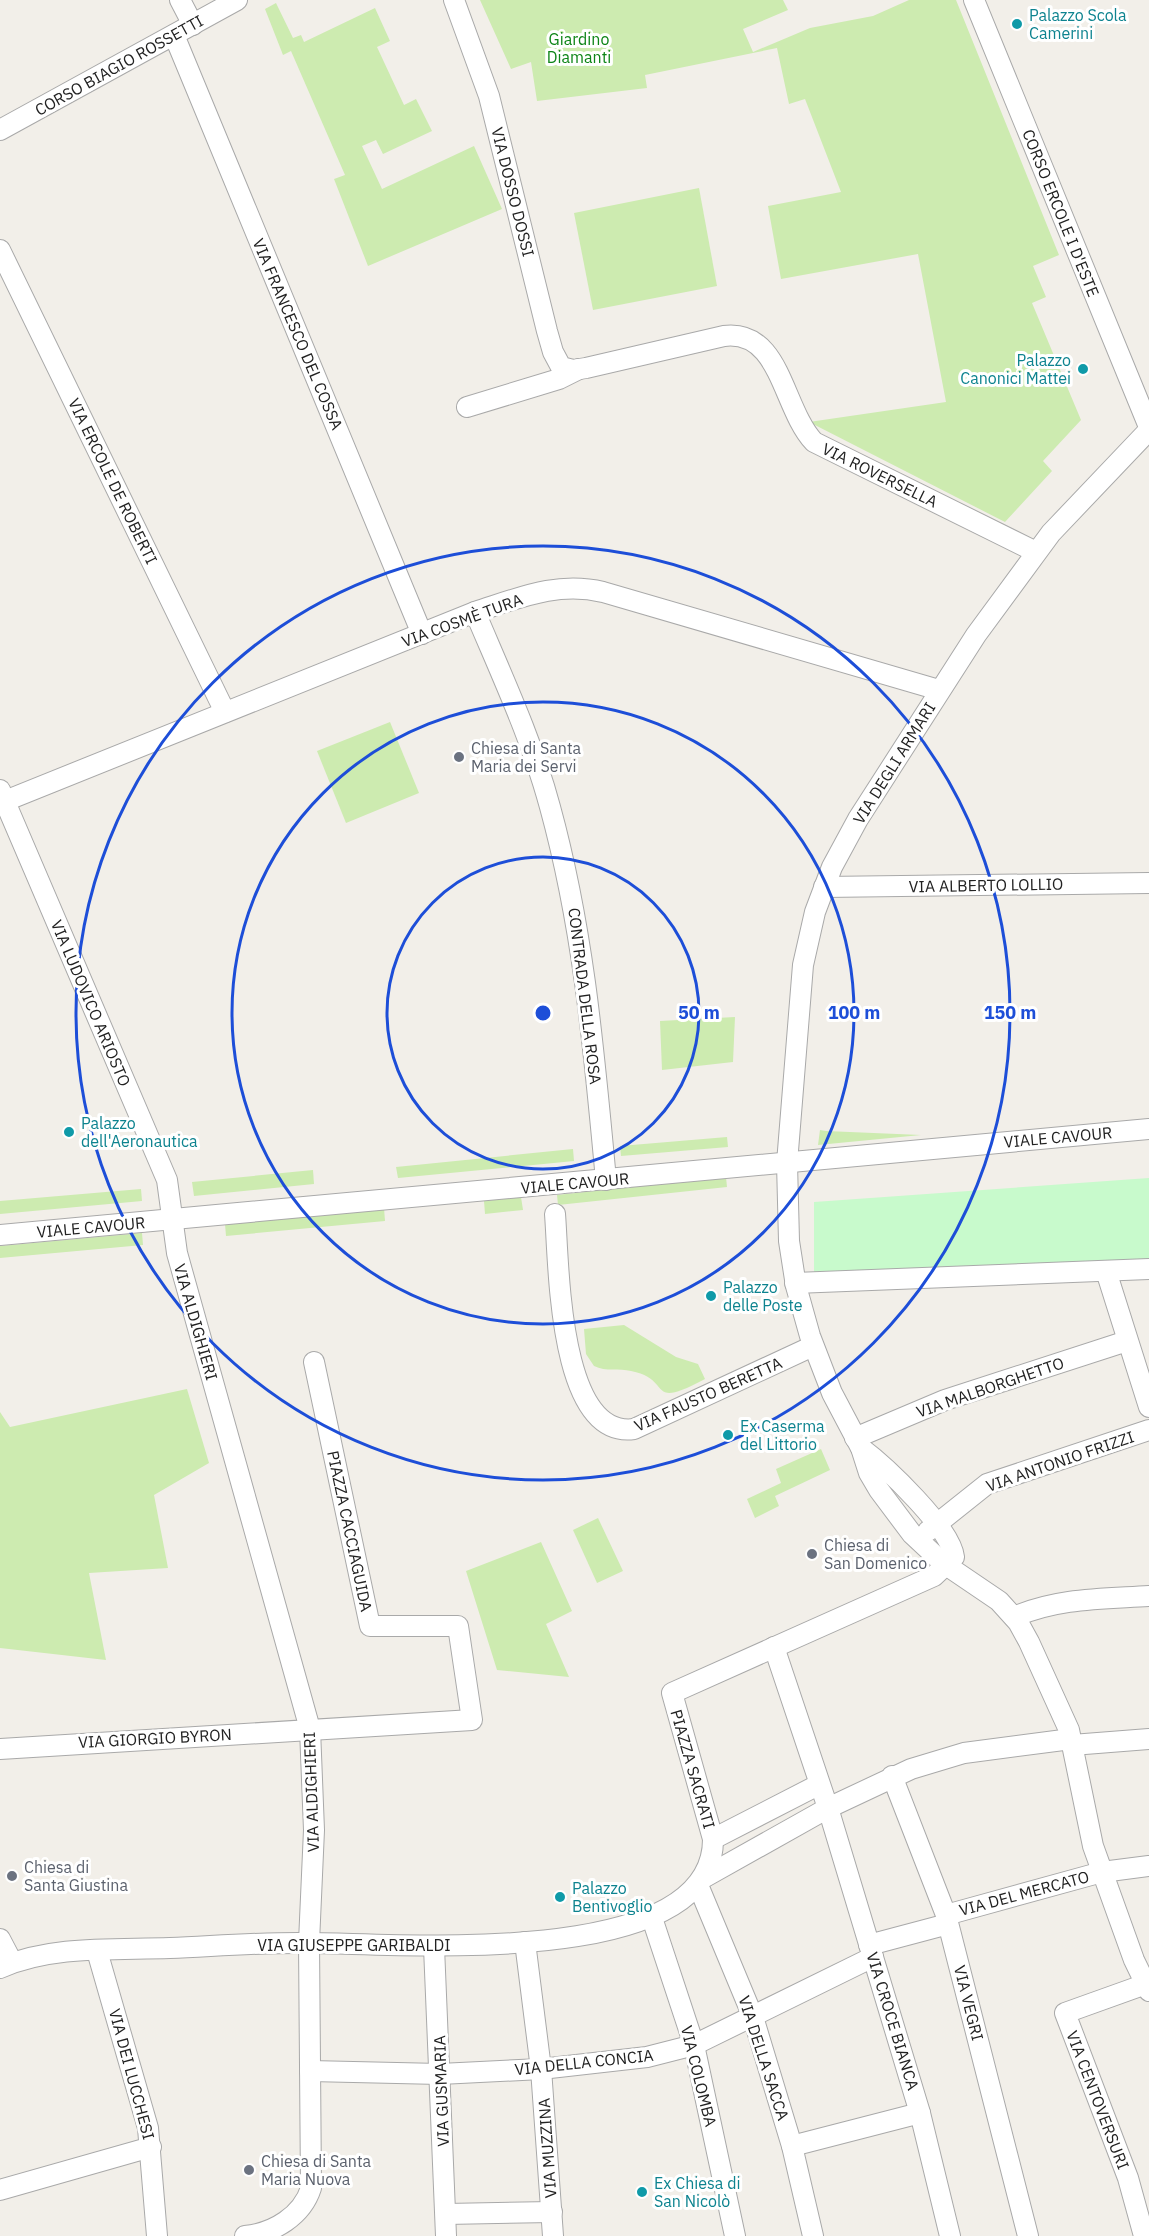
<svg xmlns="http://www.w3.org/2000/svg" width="1149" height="2236" font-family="'IBM Plex Sans',sans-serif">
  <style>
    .grass { fill: #cdebb0 }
    .park { fill: #c8facc }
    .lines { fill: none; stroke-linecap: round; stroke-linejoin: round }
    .minor-casing { stroke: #a9a9a9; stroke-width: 22 }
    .minor { stroke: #fff; stroke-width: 20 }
    .ring { fill: none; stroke: #1d4ed8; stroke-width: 3 }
    .culture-dot { fill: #0f9aa8; stroke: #fff; stroke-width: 2 }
    .worship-dot { fill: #6b7280; stroke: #fff; stroke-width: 2 }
    .labels { text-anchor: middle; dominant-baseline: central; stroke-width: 6; stroke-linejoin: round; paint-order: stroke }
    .culture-label { font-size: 16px; fill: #0d838f; stroke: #fff; text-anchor: start }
    .park-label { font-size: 16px; fill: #0c8416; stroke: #fff }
    .street-label { font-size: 16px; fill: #222; stroke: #fff }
    .worship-label { font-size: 16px; fill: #5b616d; stroke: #fff; text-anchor: start }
    .centre { fill: #1d4ed8; stroke: #fff; stroke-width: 3 }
    .ring-label { font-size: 18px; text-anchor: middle; font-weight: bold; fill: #1d4ed8; stroke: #fff; stroke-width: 6; stroke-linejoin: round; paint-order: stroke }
  </style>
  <rect width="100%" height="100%" fill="#f2efe9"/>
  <!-- grass -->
  <g class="grass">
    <path d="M 480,0 L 783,0 L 788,10 L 743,29 L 753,52 L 810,28 L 873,16 L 909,0 L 956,0 L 1059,255 L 1033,266 L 1046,297 L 1032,303 L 1081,420 L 1043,461 L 1052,471 L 1005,522 L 809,422 L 946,402 L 918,254 L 781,279 L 768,206 L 841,192 L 805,99 L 789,104 L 777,48 L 645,75 L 647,88 L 537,101 L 531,62 L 511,69 Z"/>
    <path d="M 276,3 L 293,38 L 301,35 L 304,42 L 375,8 L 390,41 L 377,47 L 404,105 L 416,99 L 432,131 L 383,154 L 376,140 L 362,146 L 382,189 L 474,146 L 502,209 L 368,266 L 334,179 L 345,175 L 291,51 L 283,55 L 265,9 Z"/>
    <path d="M 699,188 L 717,286 L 593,310 L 574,213 Z"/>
    <path d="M 390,722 L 419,793 L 346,823 L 317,751 Z"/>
    <path d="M 735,1017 L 733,1062 L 662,1070 L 660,1021 Z"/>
    <path d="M 820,1130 L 826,1131 L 921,1135 L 818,1145 Z"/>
    <path d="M 727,1137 L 728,1147 L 621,1156 L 620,1146 Z"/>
    <path d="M 573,1149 L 574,1161 L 398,1178 L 396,1167 Z"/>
    <path d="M 313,1170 L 314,1184 L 194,1196 L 192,1182 Z"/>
    <path d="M 726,1177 L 727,1187 L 558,1205 L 557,1195 Z"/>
    <path d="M 141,1189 L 142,1201 L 0,1214 L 0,1201 Z"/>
    <path d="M 521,1197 L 523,1210 L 485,1214 L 484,1201 Z"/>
    <path d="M 384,1208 L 385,1221 L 226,1236 L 225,1224 Z"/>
    <path d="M 142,1233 L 143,1245 L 0,1258 L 0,1246 Z"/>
    <path d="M 624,1325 L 676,1357 L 698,1364 L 705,1379 C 645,1411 674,1379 631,1371 C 619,1368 606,1372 594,1366 L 586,1354 L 584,1329 Z"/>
    <path d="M 187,1389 L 209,1463 L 154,1495 L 168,1568 L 89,1573 L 106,1660 L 0,1648 L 0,1412 L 10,1427 Z"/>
    <path d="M 821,1449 L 830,1470 L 775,1496 L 779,1506 L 755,1518 L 747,1499 L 781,1483 L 776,1469 Z"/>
    <path d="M 598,1518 L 623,1571 L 597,1583 L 573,1530 Z"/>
    <path d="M 541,1542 L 572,1611 L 546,1624 L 569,1677 L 497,1670 L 466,1571 Z"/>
  </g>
  <!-- park -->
  <path class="park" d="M 1149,1178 L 1149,1261 L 814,1273 L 814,1202 Z"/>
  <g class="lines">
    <!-- minor casing -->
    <g class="minor-casing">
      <g id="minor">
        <path d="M 180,0 L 193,25"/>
        <path d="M 454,0 L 489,96 L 547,331 L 553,352 L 561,367 L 573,370 L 586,368 L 724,336 C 781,329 782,408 814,442 L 1036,552"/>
        <path d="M 974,0 L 1149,427"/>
        <path d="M 174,35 L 422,634"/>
        <path d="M 0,130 L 237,0"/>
        <path d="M 0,250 L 225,712"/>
        <path d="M 467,407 L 559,379 L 579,369"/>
        <path d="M 1149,430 L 1051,533 L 976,635 L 858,819 L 832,867 L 815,912 L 803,965 L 787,1163 L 789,1241 L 796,1286 L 810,1336 L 832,1393 L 861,1448 L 869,1473 L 879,1490 L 912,1534 L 943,1563 L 999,1601 L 1018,1622 L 1029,1642 L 1069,1730 L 1093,1846 L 1134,1960 L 1149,1991"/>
        <path d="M 475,612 C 502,676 532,740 550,807 C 584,931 594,1052 606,1180"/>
        <path d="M 0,790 L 167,1180 L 177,1253 L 310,1729 L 314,1830 L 309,1942 L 311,2188 C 302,2216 274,2233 245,2236"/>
        <path d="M 0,803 L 475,612 C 519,598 557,581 603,592 L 939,690"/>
        <path d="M 824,887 L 1149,883"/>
        <path d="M 555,1214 C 559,1263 558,1439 634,1429 L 813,1346"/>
        <path d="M 0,1235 L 1149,1129"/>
        <path d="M 1106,1271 L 1149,1407"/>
        <path d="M 795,1283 L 1149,1269"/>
        <path d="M 855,1438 L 945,1400 L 1127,1341"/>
        <path d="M 928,1531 L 987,1484 L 1149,1430"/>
        <path d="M 1014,1617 C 1057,1598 1102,1599 1149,1596"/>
        <path d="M 774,1647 L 828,1808 L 920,2113 L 950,2236"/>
        <path d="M 1072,1745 L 1149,1739"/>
        <path d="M 0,1749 L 472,1720 L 458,1626 L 370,1626 L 314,1362"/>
        <path d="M 892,1776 L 946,1915 L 1028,2236"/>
        <path d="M 713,1839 L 818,1785"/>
        <path d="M 705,1877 L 828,1808 L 911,1769 L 964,1753 L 1071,1739"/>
        <path d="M 698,1885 L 753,2017 L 792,2146 L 813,2236"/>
        <path d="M 946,1915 L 1102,1872 L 1149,1866"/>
        <path d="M 652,1918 L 694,2045 L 735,2236"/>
        <path d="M 0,1939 L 12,1962"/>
        <path d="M 525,1942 L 541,2069 L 553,2236"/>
        <path d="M 869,1945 L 948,1924"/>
        <path d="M 434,1947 L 446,2236"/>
        <path d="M 97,1951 L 148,2128 L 157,2236"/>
        <path d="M 0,1968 C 52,1945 114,1950 170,1948 C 217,1946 264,1942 311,1943 C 397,1943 714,1971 713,1839 L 672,1693 L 934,1576 L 954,1557 C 951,1528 885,1466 861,1448"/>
        <path d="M 310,2071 L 440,2074 L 541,2069 L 647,2057 L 694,2045 L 873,1957"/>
        <path d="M 792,2146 L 920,2113"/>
        <path d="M 0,2190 L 151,2147"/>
        <path d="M 446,2214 L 552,2212"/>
        <path d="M 1144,2236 L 1128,2178 L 1065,2013 L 1146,1984"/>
      </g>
    </g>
    <!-- minor -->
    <use href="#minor" class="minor"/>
  </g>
  <!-- distance rings -->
  <g class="ring">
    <circle cx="543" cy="1013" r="156"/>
    <circle cx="543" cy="1013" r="311"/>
    <circle cx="543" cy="1013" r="467"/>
  </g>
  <!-- markers -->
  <g class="culture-dot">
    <circle cx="1017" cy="24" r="6"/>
    <circle cx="1083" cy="369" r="6"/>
    <circle cx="69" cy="1132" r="6"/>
    <circle cx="711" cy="1296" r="6"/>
    <circle cx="728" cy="1435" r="6"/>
    <circle cx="560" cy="1897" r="6"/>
    <circle cx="642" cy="2192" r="6"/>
  </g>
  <g class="worship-dot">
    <circle cx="459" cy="757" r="6"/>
    <circle cx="812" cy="1554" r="6"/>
    <circle cx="12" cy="1876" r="6"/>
    <circle cx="249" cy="2170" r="6"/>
  </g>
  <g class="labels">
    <!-- culture labels -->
    <g class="culture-label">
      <text x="1029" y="15">Palazzo Scola<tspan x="1029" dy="18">Camerini</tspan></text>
      <text x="1071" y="360" text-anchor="end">Palazzo<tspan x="1071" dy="18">Canonici Mattei</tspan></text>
      <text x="81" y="1123">Palazzo<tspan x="81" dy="18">dell'Aeronautica</tspan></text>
      <text x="723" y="1287">Palazzo<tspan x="723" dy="18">delle Poste</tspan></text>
      <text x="740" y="1426">Ex Caserma<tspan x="740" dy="18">del Littorio</tspan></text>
      <text x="572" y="1888">Palazzo<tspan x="572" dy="18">Bentivoglio</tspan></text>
      <text x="654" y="2183">Ex Chiesa di<tspan x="654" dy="18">San Nicolò</tspan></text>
    </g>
    <!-- park labels -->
    <g class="park-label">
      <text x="579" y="39">Giardino<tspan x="579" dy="18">Diamanti</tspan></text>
    </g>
    <!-- street labels -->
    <g class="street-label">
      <text transform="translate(119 65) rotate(-29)">CORSO BIAGIO ROSSETTI</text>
      <text transform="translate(513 192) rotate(76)">VIA DOSSO DOSSI</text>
      <text transform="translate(1061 213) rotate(68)">CORSO ERCOLE I D'ESTE</text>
      <text transform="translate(298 334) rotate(67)">VIA FRANCESCO DEL COSSA</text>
      <text transform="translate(880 475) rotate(26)">VIA ROVERSELLA</text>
      <text transform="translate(113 481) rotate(64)">VIA ERCOLE DE ROBERTI</text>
      <text transform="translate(462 620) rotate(-20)">VIA COSMÈ TURA</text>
      <text transform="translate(894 763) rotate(-58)">VIA DEGLI ARMARI</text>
      <text transform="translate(986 885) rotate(-1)">VIA ALBERTO LOLLIO</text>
      <text transform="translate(585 996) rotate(83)">CONTRADA DELLA ROSA</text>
      <text transform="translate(91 1003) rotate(67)">VIA LUDOVICO ARIOSTO</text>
      <text transform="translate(1058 1137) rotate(-5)">VIALE CAVOUR</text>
      <text transform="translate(575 1183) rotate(-5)">VIALE CAVOUR</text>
      <text transform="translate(91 1227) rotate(-5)">VIALE CAVOUR</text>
      <text transform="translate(196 1322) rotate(74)">VIA ALDIGHIERI</text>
      <text transform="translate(990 1387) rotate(-19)">VIA MALBORGHETTO</text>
      <text transform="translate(708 1394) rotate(-24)">VIA FAUSTO BERETTA</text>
      <text transform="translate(1060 1461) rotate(-19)">VIA ANTONIO FRIZZI</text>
      <text transform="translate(350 1531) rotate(78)">PIAZZA CACCIAGUIDA</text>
      <text transform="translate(155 1738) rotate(-3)">VIA GIORGIO BYRON</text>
      <text transform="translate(693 1769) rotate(74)">PIAZZA SACRATI</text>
      <text transform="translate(311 1792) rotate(-92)">VIA ALDIGHIERI</text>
      <text transform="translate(1024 1893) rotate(-15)">VIA DEL MERCATO</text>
      <text x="354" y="1945">VIA GIUSEPPE GARIBALDI</text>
      <text transform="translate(969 2003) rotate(76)">VIA VEGRI</text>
      <text transform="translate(893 2021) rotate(73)">VIA CROCE BIANCA</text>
      <text transform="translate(764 2058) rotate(72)">VIA DELLA SACCA</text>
      <text transform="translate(584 2062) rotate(-6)">VIA DELLA CONCIA</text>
      <text transform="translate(132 2074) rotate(75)">VIA DEI LUCCHESI</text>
      <text transform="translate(699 2076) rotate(76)">VIA COLOMBA</text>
      <text transform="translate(441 2091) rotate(-92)">VIA GUSMARIA</text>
      <text transform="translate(1098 2100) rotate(69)">VIA CENTOVERSURI</text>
      <text transform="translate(547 2148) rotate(-94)">VIA MUZZINA</text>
    </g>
    <!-- worship labels -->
    <g class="worship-label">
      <text x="471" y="748">Chiesa di Santa<tspan x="471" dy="18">Maria dei Servi</tspan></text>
      <text x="824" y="1545">Chiesa di<tspan x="824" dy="18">San Domenico</tspan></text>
      <text x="24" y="1867">Chiesa di<tspan x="24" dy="18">Santa Giustina</tspan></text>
      <text x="261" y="2161">Chiesa di Santa<tspan x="261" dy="18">Maria Nuova</tspan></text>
    </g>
  </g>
  <circle cx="543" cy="1013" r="9" class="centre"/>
  <g class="ring-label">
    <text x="699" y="1019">50 m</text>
    <text x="854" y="1019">100 m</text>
    <text x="1010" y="1019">150 m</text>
  </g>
</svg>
